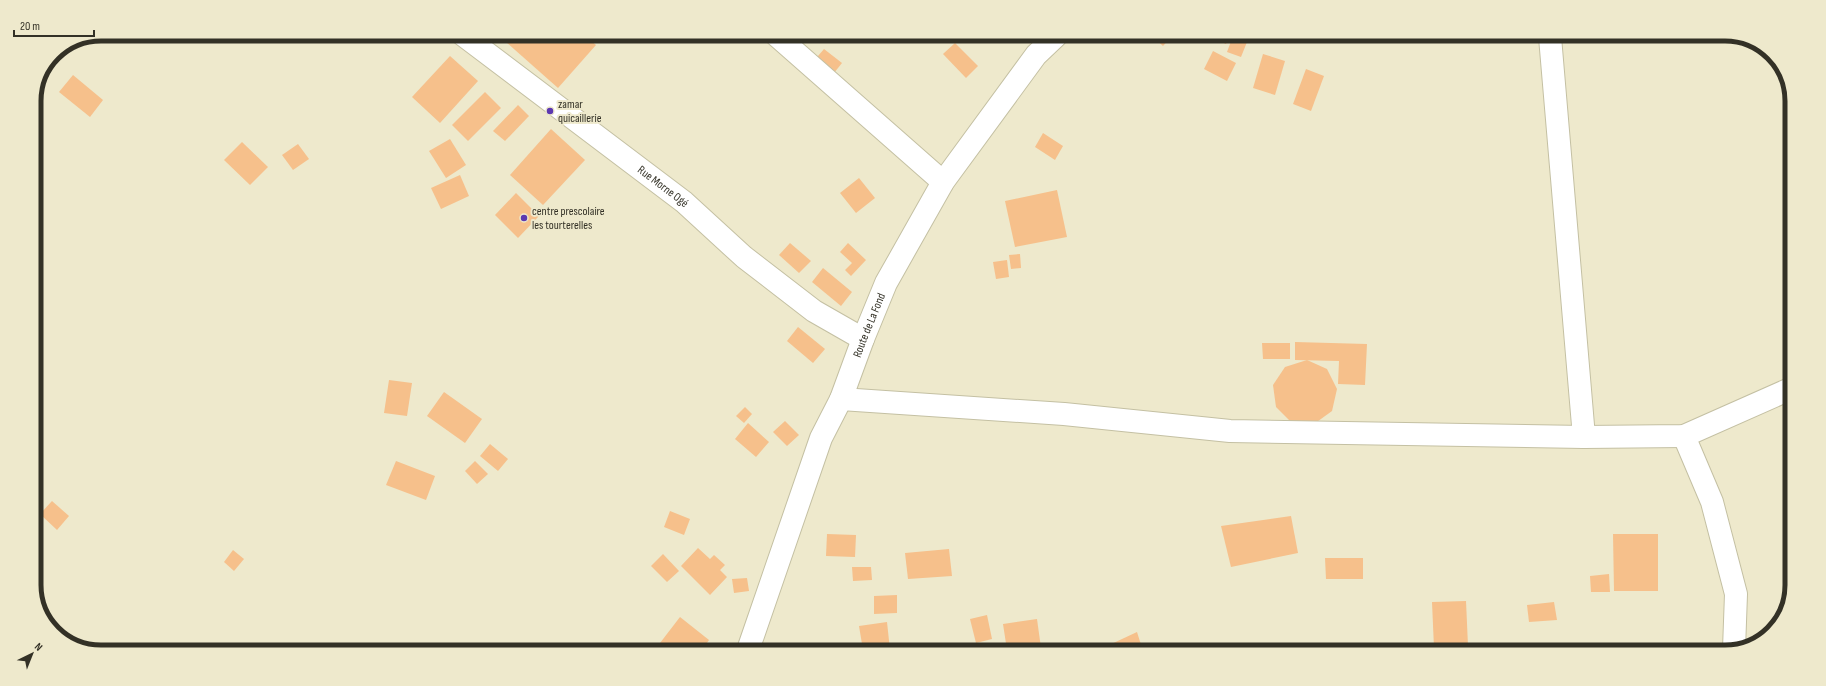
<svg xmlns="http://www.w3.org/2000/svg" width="1826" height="686" font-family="'Sofia Sans Condensed',sans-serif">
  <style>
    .building { fill: #f6c08b }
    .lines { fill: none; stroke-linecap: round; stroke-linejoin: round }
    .minor-casing { stroke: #c4c0a3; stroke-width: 24 }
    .minor { stroke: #fff; stroke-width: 22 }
    .poi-dot { fill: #5c38b0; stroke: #eee9cc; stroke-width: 1.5 }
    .labels { text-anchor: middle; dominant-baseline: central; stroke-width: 4; stroke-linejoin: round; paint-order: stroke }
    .poi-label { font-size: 12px; fill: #333126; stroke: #eee9cc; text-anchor: start }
    .street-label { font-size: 12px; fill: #333126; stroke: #eee9cc }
    .rim { fill: none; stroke: #333126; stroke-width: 5 }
  </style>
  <rect width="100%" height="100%" fill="#eee9cc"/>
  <!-- building -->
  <g class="building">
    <path d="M 101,34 L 109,34 L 104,43 L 93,36 Z"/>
    <path d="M 353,35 L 364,35 L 360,39 Z"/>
    <path d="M 512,35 L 584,35 L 596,45 L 558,88 L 506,42 Z"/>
    <path d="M 591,35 L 600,35 L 596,39 Z"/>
    <path d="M 601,35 L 609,35 L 605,39 Z"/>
    <path d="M 782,35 L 805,35 L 793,49 Z"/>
    <path d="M 1152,36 L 1172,36 L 1163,46 Z"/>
    <path d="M 1208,36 L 1229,36 L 1226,44 Z"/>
    <path d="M 1233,36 L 1249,37 L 1241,57 L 1227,52 Z"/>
    <path d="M 955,43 L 978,66 L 966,78 L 943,54 Z"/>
    <path d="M 824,49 L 842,63 L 830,78 L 812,63 Z"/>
    <path d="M 1213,51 L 1236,63 L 1227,81 L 1204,69 Z"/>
    <path d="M 1263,54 L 1285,61 L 1275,95 L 1253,88 Z"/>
    <path d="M 450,56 L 478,81 L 440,123 L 412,97 Z"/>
    <path d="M 1306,69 L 1324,76 L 1311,111 L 1293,104 Z"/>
    <path d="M 73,75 L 103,100 L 90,117 L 59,92 Z"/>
    <path d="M 485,92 L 501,108 L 468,141 L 452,125 Z"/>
    <path d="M 518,105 L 529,116 L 505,141 L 493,131 Z"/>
    <path d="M 551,129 L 585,160 L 543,205 L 510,175 Z"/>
    <path d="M 1043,133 L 1063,146 L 1055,160 L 1035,147 Z"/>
    <path d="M 34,134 L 43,143 L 34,152 Z"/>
    <path d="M 450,139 L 466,165 L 446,178 L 429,151 Z"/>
    <path d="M 242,142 L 268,167 L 250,185 L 224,160 Z"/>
    <path d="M 298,144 L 309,159 L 293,170 L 282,155 Z"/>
    <path d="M 460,175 L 469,196 L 441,209 L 431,188 Z"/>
    <path d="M 859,178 L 875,198 L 856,213 L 840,193 Z"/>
    <path d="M 1057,190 L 1067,237 L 1015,247 L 1005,201 Z"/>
    <path d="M 516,193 L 539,216 L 518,238 L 495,215 Z"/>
    <path d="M 790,243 L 811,261 L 799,273 L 779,255 Z"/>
    <path d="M 848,243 L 866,260 L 851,276 L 845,270 L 852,263 L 840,252 Z"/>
    <path d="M 1020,254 L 1021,268 L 1011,269 L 1009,255 Z"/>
    <path d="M 1007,260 L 1009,277 L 996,279 L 993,262 Z"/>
    <path d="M 823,268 L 852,292 L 841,306 L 812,282 Z"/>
    <path d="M 798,327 L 825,349 L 813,363 L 787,341 Z"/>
    <path d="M 1295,342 L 1367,344 L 1365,385 L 1338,384 L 1339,361 L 1295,360 Z"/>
    <path d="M 1262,343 L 1290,343 L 1290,359 L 1263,359 Z"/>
    <path d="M 1307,360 L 1327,369 L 1337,389 L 1332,411 L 1314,424 L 1292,423 L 1276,407 L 1273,385 L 1285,367 Z"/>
    <path d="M 389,380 L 412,383 L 407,416 L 384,413 Z"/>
    <path d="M 444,392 L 482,419 L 465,443 L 427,416 Z"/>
    <path d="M 745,407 L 752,414 L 744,423 L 736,416 Z"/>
    <path d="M 785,421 L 799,435 L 787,446 L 773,432 Z"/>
    <path d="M 748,423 L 769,442 L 756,457 L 735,439 Z"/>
    <path d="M 490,444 L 508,459 L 498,471 L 480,456 Z"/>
    <path d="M 396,461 L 435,476 L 426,500 L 386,485 Z"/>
    <path d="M 475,461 L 488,474 L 477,484 L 465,471 Z"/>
    <path d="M 52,501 L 69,516 L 57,530 L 40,514 Z"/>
    <path d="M 670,511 L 690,519 L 684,535 L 664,527 Z"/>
    <path d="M 1291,516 L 1298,553 L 1231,567 L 1221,526 Z"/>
    <path d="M 827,534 L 856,535 L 855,557 L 826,556 Z"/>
    <path d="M 1613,534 L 1658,534 L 1658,591 L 1614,591 Z"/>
    <path d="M 698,548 L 710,559 L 714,555 L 725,565 L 720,570 L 727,577 L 710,595 L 681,566 Z"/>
    <path d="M 949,549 L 952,576 L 908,579 L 905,553 Z"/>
    <path d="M 233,550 L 244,559 L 234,571 L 224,562 Z"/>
    <path d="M 663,554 L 679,571 L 667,582 L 651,566 Z"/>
    <path d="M 1325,558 L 1363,558 L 1363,579 L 1326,579 Z"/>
    <path d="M 852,567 L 871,567 L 872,580 L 853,581 Z"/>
    <path d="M 1609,574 L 1610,592 L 1591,592 L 1590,576 Z"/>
    <path d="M 747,578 L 749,591 L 734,593 L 732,579 Z"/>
    <path d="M 897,595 L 897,613 L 874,614 L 874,596 Z"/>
    <path d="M 1466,601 L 1468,646 L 1434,648 L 1432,602 Z"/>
    <path d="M 1554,602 L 1557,620 L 1529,622 L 1527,605 Z"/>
    <path d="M 987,615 L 992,639 L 976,643 L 970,619 Z"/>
    <path d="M 680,617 L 709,640 L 702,650 L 669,650 L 660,643 Z"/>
    <path d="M 1037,619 L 1041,648 L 1024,651 L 1007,650 L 1003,624 Z"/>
    <path d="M 887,622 L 890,650 L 863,650 L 859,626 Z"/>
    <path d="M 1137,632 L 1143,651 L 1109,651 L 1107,646 Z"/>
    <path d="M 792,646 L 801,650 L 790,650 Z"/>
  </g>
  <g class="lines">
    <!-- minor casing -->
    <g class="minor-casing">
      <g id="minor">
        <path id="s1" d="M 463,35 L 684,202 L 744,257 L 814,311 L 863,339"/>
        <path d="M 776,35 L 943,182"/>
        <path d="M 1550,37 L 1584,437"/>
        <path d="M 841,399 L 1064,414 L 1230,431 L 1584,437 L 1684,436 L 1790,389"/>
        <path d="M 1684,436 L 1712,502 L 1736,594 L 1734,649"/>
        <path id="s2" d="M 748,650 L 821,438 L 841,399 L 863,339 L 886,283 L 943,182 L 1036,55 L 1056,36"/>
      </g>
    </g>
    <!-- minor -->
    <use href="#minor" class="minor"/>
  </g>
  <!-- markers -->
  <g class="poi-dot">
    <circle cx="550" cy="111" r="4"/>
    <circle cx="524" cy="218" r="4"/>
  </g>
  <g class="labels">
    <!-- poi labels -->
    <g class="poi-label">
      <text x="558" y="104">zamar<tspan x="558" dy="14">quicaillerie</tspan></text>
      <text x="532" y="211">centre prescolaire<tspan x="532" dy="14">les tourterelles</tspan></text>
    </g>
    <!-- street labels -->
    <g class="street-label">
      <text stroke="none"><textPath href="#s1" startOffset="251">Rue Morne Ogé</textPath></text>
      <text stroke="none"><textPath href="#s2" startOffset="347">Route de La Fond</textPath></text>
    </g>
  </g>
  <!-- crop -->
  <path d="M0 0H1826V686H0ZM101 41H1725A60 60 0 0 1 1785 101V585A60 60 0 0 1 1725 645H101A60 60 0 0 1 41 585V101A60 60 0 0 1 101 41Z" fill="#eee9cc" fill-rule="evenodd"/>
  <path class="rim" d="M101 41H1725A60 60 0 0 1 1785 101V585A60 60 0 0 1 1725 645H101A60 60 0 0 1 41 585V101A60 60 0 0 1 101 41Z"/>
  <!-- north arrow -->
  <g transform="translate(32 654) rotate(43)" stroke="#eee9cc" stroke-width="3" paint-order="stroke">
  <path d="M0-3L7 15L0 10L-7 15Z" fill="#333126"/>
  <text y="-6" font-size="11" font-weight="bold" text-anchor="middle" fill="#333126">N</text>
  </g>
  <!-- scale -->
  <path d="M14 30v6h80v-6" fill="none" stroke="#333126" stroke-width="2"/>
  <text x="20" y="30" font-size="12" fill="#333126" stroke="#eee9cc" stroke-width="3" paint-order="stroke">20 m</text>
</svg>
